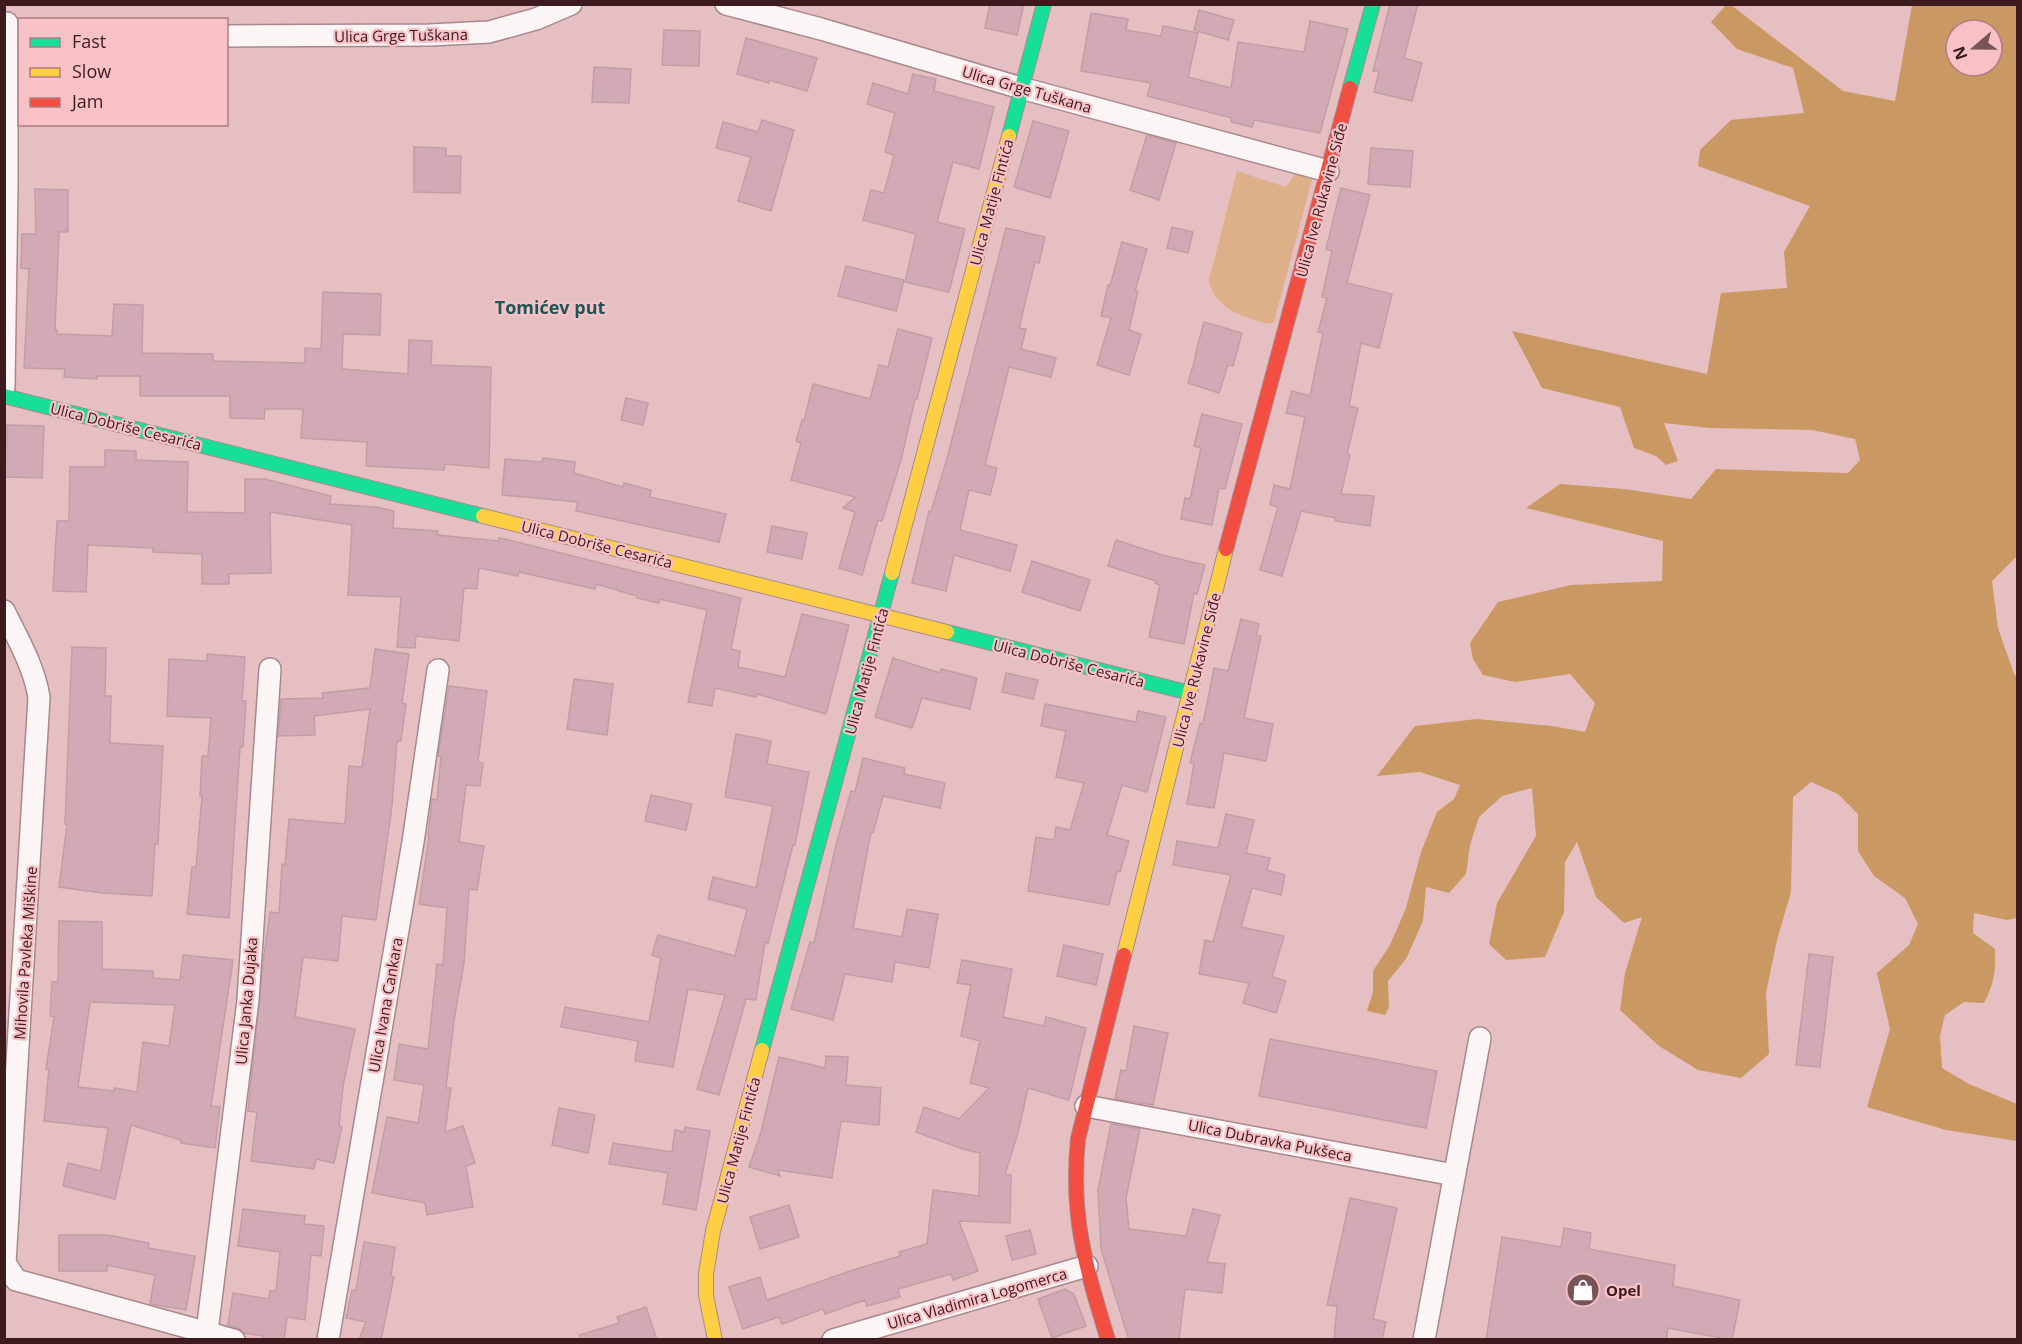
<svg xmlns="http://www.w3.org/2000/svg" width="2022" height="1344" font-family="'Open Sans',sans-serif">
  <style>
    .green { fill: #deb08a }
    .forest { fill: #ca9862; fill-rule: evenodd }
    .building { fill: #d2aab5; stroke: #bf9fa6; stroke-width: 1.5; fill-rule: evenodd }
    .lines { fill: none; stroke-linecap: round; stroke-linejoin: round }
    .street-casing { stroke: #a9888c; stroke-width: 24 }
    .fast-casing { stroke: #a9888c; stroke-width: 16 }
    .slow-casing { stroke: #a9888c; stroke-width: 16 }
    .jam-casing { stroke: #a9888c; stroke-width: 16 }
    .street { stroke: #fbf5f6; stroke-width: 21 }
    .fast { stroke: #16e098; stroke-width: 14 }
    .slow { stroke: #ffcf43; stroke-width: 14 }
    .jam { stroke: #f24e42; stroke-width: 14 }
    .labels { text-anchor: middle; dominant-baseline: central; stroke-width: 4.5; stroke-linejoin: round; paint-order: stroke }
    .street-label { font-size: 15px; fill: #3c1a1e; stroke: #f8c1c6 }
    .poi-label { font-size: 15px; font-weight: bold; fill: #3c1a1e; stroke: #f8c1c6; text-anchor: start }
    .quarter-label { font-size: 18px; font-weight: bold; fill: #1b5655; stroke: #f8c1c6 }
  </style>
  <rect width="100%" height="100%" fill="#e6bfc2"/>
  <!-- green -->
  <path class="green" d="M 1237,171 L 1286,187 L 1296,172 L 1305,174 L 1312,180 L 1274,322 L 1270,324 C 1244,318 1214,309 1209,280 Z"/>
  <!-- forest -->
  <path class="forest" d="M 1726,5 L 1731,5 L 1843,91 L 1895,101 L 1912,5 L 2017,5 L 2018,555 L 1992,581 L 1998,628 L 2014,674 L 2017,677 L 2017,918 L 2007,920 L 1974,913 L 1973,933 L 1995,949 C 1996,972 1994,983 1984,1003 L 1964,1002 L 1945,1015 L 1940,1036 L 1942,1068 L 1969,1084 L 2017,1104 L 2017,1141 L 1946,1130 L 1867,1107 L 1890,1029 L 1877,973 L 1909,945 L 1918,924 L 1905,898 L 1874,876 L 1858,851 L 1858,814 L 1838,794 L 1811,782 L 1793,797 L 1791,892 L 1777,940 L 1766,993 L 1769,1054 L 1741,1078 L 1698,1070 L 1659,1046 L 1620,1010 L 1625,973 L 1642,917 L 1624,923 L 1596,897 L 1577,842 L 1565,862 L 1564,912 L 1545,957 L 1506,960 L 1489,944 L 1497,903 L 1536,836 L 1532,788 L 1502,796 L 1479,817 L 1470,845 L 1466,874 L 1449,893 L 1426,887 L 1423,921 L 1406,959 L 1388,981 L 1389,1007 L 1385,1015 L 1367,1011 L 1373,992 L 1373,971 L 1390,945 L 1406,908 L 1421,852 L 1437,812 L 1454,799 L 1460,785 L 1420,772 L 1377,776 L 1415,726 L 1477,719 L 1552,726 L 1585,732 L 1595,703 L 1570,674 L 1515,682 L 1483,675 L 1473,659 L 1470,643 L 1498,602 L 1571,585 L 1662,581 L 1663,541 L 1526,508 L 1560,484 L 1624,489 L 1691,499 L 1716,469 L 1848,473 L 1860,460 L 1855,439 L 1812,430 L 1710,428 L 1664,423 L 1678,461 L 1666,465 L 1656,456 L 1634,448 L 1620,407 L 1542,388 L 1512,331 L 1707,374 L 1721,293 L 1787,288 L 1784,252 L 1810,206 L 1698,166 L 1700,150 L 1731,120 L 1804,113 L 1793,68 L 1737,49 L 1711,22 ZM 1956,30 L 1992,30 L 1992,66 L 1956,66 Z"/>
  <!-- building -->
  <g class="building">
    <path d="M 990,4 L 1024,4 L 1017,35 L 985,28 Z"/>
    <path d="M 1390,4 L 1418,4 L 1404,58 L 1422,63 L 1412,101 L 1374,92 L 1379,72 L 1373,71 Z"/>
    <path d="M 1199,10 L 1234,20 L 1228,40 L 1194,30 Z"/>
    <path d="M 1091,13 L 1128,19 L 1126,30 L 1161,36 L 1163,26 L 1198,33 L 1188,77 L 1231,88 L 1238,42 L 1304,52 L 1310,21 L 1348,29 L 1320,133 L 1254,120 L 1252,127 L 1231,122 L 1232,118 L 1147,96 L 1151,83 L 1081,71 Z"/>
    <path d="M 664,30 L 700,31 L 699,66 L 662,65 Z"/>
    <path d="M 746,38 L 817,58 L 807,91 L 769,80 L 769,83 L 737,74 Z"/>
    <path d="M 594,67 L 631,69 L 629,103 L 592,102 Z"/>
    <path d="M 913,74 L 936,79 L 934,91 L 994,107 L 979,169 L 953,162 L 937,222 L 965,229 L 949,292 L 905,282 L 916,234 L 863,220 L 871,190 L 884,193 L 894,155 L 885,152 L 895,113 L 867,104 L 873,83 L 908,94 Z"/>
    <path d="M 762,120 L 794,130 L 771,211 L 738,201 L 751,157 L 716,148 L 723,122 L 758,132 Z"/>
    <path d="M 1033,121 L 1069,131 L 1050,198 L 1014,187 Z"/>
    <path d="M 1147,135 L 1176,143 L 1159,200 L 1130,190 Z"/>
    <path d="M 414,147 L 446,148 L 446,156 L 461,156 L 460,193 L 414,192 Z"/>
    <path d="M 1371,148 L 1413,151 L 1410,187 L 1368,184 Z"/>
    <path d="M 1341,188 L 1370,195 L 1347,283 L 1392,294 L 1379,348 L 1361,343 L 1349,406 L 1358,408 L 1347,454 L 1350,455 L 1341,494 L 1374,496 L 1370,526 L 1335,521 L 1336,518 L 1301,511 L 1282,576 L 1260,570 L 1278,507 L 1270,505 L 1274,485 L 1290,489 L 1305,417 L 1286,413 L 1292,391 L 1310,396 L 1323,333 L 1318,332 L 1327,298 L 1322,297 L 1332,251 L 1326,249 Z"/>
    <path d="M 35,189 L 68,190 L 68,232 L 59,232 L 55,330 L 57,330 L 57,334 L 112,336 L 114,304 L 143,305 L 142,353 L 213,354 L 213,361 L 305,363 L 305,348 L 321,349 L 323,292 L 381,294 L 380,335 L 343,334 L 342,369 L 408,374 L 409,340 L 432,341 L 431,365 L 491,367 L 489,468 L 445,464 L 444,470 L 366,466 L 367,442 L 301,438 L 303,409 L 265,409 L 264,419 L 230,418 L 230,396 L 140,396 L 140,376 L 97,376 L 97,379 L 64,377 L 65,369 L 24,368 L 29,269 L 21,268 L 22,234 L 36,234 Z"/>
    <path d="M 1172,227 L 1193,232 L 1188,253 L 1167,248 Z"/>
    <path d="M 1006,228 L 1045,237 L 1039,263 L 1035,262 L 1019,328 L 1026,329 L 1021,349 L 1056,358 L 1051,377 L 1009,367 L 985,465 L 997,468 L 990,495 L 969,490 L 960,530 L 1017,545 L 1010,571 L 954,555 L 946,591 L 912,583 L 929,511 L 931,512 L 948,455 Z"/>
    <path d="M 1122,242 L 1147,249 L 1135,291 L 1138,291 L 1129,330 L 1141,334 L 1129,375 L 1097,365 L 1111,318 L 1101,316 L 1108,285 L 1110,286 Z"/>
    <path d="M 846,266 L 904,280 L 896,311 L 838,296 Z"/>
    <path d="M 1204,322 L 1242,333 L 1233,366 L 1228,365 L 1219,393 L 1188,383 L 1196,356 L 1195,356 Z"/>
    <path d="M 898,329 L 932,338 L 917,399 L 915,399 L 901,460 L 882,521 L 878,520 L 862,575 L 839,568 L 855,512 L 843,508 L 855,497 L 791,480 L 801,443 L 796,441 L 802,420 L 804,421 L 813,384 L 870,399 L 879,365 L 888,367 Z"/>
    <path d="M 626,398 L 648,403 L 643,425 L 621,420 Z"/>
    <path d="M 1202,414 L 1242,424 L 1225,489 L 1219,488 L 1212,525 L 1181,519 L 1185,498 L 1190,499 L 1201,448 L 1194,446 Z"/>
    <path d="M 7,425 L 44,426 L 42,478 L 5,477 Z"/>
    <path d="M 105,450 L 136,451 L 136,460 L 188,462 L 187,512 L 245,513 L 245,479 L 265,479 L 331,496 L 330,504 L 376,507 L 394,511 L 393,528 L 438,531 L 437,535 L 499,541 L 499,538 L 505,539 L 741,598 L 731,649 L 740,651 L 738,667 L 785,677 L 802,614 L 849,625 L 826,714 L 757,694 L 756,697 L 715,688 L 712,706 L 688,702 L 707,610 L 660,599 L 659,603 L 637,598 L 637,596 L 596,584 L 595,589 L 519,572 L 518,576 L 479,568 L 477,589 L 464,588 L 459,641 L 416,636 L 415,648 L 397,647 L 401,597 L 348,595 L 352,525 L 270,512 L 271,573 L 229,574 L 229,584 L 202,584 L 202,554 L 153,552 L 153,548 L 88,545 L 86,592 L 53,591 L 57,521 L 69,521 L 70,467 L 105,467 Z"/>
    <path d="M 543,458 L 575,462 L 574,473 L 623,487 L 624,483 L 651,490 L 650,497 L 726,514 L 719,542 L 576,511 L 578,502 L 502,495 L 505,459 L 542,462 Z"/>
    <path d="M 772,526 L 807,533 L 802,559 L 767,552 Z"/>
    <path d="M 1116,540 L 1162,555 L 1205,565 L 1197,594 L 1194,593 L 1184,644 L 1149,637 L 1160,585 L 1155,583 L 1156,581 L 1108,566 Z"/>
    <path d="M 1032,561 L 1090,580 L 1080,611 L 1022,592 Z"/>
    <path d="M 1241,619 L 1259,624 L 1256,635 L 1261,636 L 1244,718 L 1273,724 L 1266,761 L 1224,753 L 1214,808 L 1187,804 L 1194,764 L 1190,763 L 1200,723 L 1203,724 L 1214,668 L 1228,671 Z"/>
    <path d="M 72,647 L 106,648 L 105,696 L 111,696 L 110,743 L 163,746 L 158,844 L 155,844 L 152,896 L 102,893 L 59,887 L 67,825 L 65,824 Z"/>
    <path d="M 375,649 L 409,654 L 402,703 L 406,704 L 401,741 L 397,741 L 392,806 L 376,920 L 342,916 L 338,961 L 303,957 L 295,1017 L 355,1029 L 343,1086 L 339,1126 L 342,1127 L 334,1163 L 316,1159 L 314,1169 L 251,1161 L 257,1112 L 248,1111 L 263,963 L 270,912 L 279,913 L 282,864 L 285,865 L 289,819 L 345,824 L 349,766 L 362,767 L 370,709 L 314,716 L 315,735 L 278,736 L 281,699 L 323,698 L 322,693 L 370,688 Z"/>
    <path d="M 207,654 L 245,657 L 242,701 L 246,701 L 243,747 L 240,747 L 229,918 L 187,914 L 192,867 L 196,867 L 202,796 L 200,796 L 202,756 L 208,756 L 211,718 L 167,716 L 169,659 L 207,661 Z"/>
    <path d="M 893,658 L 940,673 L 941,669 L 977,678 L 970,709 L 922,698 L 912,728 L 875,717 Z"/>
    <path d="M 1006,673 L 1038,680 L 1033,699 L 1002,692 Z"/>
    <path d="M 574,679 L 613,684 L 607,735 L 567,729 Z"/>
    <path d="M 449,686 L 487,691 L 478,762 L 483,763 L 480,786 L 466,785 L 459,842 L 484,846 L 477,890 L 469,889 L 464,963 L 454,1020 L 446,1088 L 451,1088 L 445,1132 L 463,1126 L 475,1163 L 466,1166 L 473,1207 L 427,1215 L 425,1203 L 372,1193 L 387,1117 L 418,1123 L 424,1085 L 394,1080 L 399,1044 L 428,1049 L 437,964 L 443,965 L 447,908 L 419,904 L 429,837 L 428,836 L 432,799 L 437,800 L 441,756 L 438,756 Z"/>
    <path d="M 1045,704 L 1136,722 L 1138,711 L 1166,717 L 1147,792 L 1122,785 L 1107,835 L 1129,841 L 1120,872 L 1117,871 L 1109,905 L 1028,891 L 1036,837 L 1054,840 L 1056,827 L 1070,830 L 1084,783 L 1056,777 L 1066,731 L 1041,726 Z"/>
    <path d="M 736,734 L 771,741 L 767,764 L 809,772 L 795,845 L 793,845 L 768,943 L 765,942 L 756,1000 L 746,999 L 719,1095 L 697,1089 L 725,995 L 688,989 L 673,1067 L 635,1061 L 638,1041 L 561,1027 L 565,1007 L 649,1022 L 661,958 L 652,955 L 658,935 L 735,956 L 747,909 L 708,899 L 713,877 L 756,888 L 773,806 L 725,797 Z"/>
    <path d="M 863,758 L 905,768 L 904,774 L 945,783 L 940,808 L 883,796 L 873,833 L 871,832 L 853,928 L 902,937 L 907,909 L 938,914 L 929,968 L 895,962 L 892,982 L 845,974 L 833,1020 L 791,1009 L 810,942 L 814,943 L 835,849 L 851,791 L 855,792 Z"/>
    <path d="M 651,795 L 692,804 L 686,830 L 645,821 Z"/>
    <path d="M 1226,814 L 1254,820 L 1246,853 L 1270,858 L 1267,870 L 1285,875 L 1281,895 L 1252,888 L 1241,927 L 1284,936 L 1272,977 L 1286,981 L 1276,1013 L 1243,1003 L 1249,983 L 1199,974 L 1205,940 L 1213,942 L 1231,875 L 1173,865 L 1177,841 L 1218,848 Z"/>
    <path d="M 59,921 L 102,922 L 102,969 L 153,971 L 153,978 L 180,980 L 183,955 L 233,960 L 211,1106 L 220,1107 L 215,1148 L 181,1143 L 181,1140 L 131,1125 L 115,1199 L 63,1186 L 68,1163 L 101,1171 L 108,1128 L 44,1121 L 49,1069 L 46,1069 L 54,1017 L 50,1016 L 52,982 L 58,982 ZM 90,1002 L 175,1005 L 169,1046 L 143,1042 L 137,1092 L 114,1088 L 114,1091 L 78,1087 Z"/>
    <path d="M 1064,945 L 1103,954 L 1096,985 L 1057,976 Z"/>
    <path d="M 1809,954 L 1833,957 L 1820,1067 L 1796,1065 Z"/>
    <path d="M 962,960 L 1012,969 L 1003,1017 L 1044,1026 L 1046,1017 L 1086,1028 L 1069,1100 L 1028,1088 L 1018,1133 L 1005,1174 L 1011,1175 L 1010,1223 L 959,1221 L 978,1271 L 953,1280 L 951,1274 L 898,1289 L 900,1297 L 867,1306 L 865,1300 L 825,1314 L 823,1309 L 782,1324 L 779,1317 L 743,1329 L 729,1287 L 760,1277 L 767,1300 L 856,1269 L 900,1256 L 899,1252 L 927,1244 L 933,1190 L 979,1196 L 980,1153 L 963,1149 L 916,1132 L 924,1107 L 959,1119 L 989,1088 L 970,1083 L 980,1041 L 961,1036 L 971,985 L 957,983 Z"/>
    <path d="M 1134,1026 L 1168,1033 L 1153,1105 L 1115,1099 L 1121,1070 L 1126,1071 Z"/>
    <path d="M 1270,1039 L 1437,1071 L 1426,1128 L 1259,1096 Z"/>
    <path d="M 826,1056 L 848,1057 L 846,1085 L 881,1088 L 879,1125 L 841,1121 L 832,1178 L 778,1170 L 780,1176 L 749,1167 L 761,1132 L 779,1057 L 825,1068 Z"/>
    <path d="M 559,1108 L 595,1115 L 588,1153 L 552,1145 Z"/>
    <path d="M 1111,1124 L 1140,1129 L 1126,1198 L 1129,1229 L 1186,1236 L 1193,1209 L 1220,1215 L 1207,1262 L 1225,1264 L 1222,1293 L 1185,1289 L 1179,1340 L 1129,1340 L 1114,1292 L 1101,1248 L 1098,1190 Z"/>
    <path d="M 685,1127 L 710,1131 L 696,1210 L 663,1204 L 668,1173 L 609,1164 L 613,1143 L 672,1152 L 675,1130 L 684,1132 Z"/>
    <path d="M 1350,1198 L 1397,1208 L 1373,1319 L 1386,1322 L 1382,1340 L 1334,1340 L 1337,1306 L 1327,1305 Z"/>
    <path d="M 789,1205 L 799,1237 L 760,1249 L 750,1217 Z"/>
    <path d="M 243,1209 L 305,1216 L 304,1224 L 324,1226 L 321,1256 L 311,1255 L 305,1320 L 287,1317 L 284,1340 L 263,1340 L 263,1336 L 244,1333 L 238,1328 L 228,1325 L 233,1293 L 269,1299 L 270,1291 L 276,1291 L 280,1252 L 238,1246 Z"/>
    <path d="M 1564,1228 L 1591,1233 L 1589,1249 L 1675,1265 L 1673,1286 L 1740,1300 L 1732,1340 L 1668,1328 L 1666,1340 L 1486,1340 L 1502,1237 L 1561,1247 Z"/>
    <path d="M 1030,1230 L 1036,1254 L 1012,1260 L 1006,1236 Z"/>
    <path d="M 59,1235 L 108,1235 L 149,1243 L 148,1248 L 195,1256 L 186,1310 L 150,1304 L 155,1275 L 107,1265 L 107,1271 L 59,1271 Z"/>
    <path d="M 364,1242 L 395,1247 L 391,1276 L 394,1277 L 381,1340 L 359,1340 L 366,1322 L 346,1318 L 352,1290 L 356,1291 Z"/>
    <path d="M 1065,1289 L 1074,1294 L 1086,1326 L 1052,1338 L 1038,1299 Z"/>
    <path d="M 646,1307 L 657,1340 L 580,1340 L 580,1335 L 619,1323 L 617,1317 Z"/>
  </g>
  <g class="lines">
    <!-- street casing -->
    <g class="street-casing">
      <g id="street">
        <path d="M 726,4 L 821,29 L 1021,88 L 1328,171"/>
        <path d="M 226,36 L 430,35 L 489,32 L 536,19 L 571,4"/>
        <path d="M 4,387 L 7,186 L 7,23"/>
        <path d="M 4,611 C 18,639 34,667 39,697 L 5,1263 L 16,1280 L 234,1340"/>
        <path d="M 1086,1106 L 1454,1175"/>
        <path d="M 207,1332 L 248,1000 L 270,669"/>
        <path d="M 328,1340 L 413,842 L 438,670"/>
        <path d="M 833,1340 L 1087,1266"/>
        <path d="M 1424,1340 L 1480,1038"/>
      </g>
    </g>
    <!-- fast casing -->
    <g class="fast-casing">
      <g id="fast">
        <path d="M 1350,88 L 1373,4"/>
        <path d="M 1009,136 L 1044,4"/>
        <path d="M 4,396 L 483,516"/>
        <path d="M 947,632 L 1190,693"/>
        <path d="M 762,1050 L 892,573"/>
      </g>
    </g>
    <!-- slow casing -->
    <g class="slow-casing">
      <g id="slow">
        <path d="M 483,516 L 947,632"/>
        <path d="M 892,573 L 1009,136"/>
        <path d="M 1124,955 L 1226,549"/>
        <path d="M 715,1340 L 706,1295 L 706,1274 L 713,1231 L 762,1050"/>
      </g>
    </g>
    <!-- jam casing -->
    <g class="jam-casing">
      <g id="jam">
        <path d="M 1226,549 L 1350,88"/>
        <path d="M 1108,1340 C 1086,1268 1070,1216 1078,1139 L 1124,955"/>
      </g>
    </g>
    <!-- street -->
    <use href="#street" class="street"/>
    <!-- fast -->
    <use href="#fast" class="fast"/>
    <!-- slow -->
    <use href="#slow" class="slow"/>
    <!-- jam -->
    <use href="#jam" class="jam"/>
  </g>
  <!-- icons -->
  <defs>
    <g id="shop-disc" transform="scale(1.725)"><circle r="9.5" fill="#785457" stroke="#f8c1c6"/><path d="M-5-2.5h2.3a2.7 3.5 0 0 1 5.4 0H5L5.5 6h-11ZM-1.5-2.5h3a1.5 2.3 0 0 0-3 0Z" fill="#fff"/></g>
  </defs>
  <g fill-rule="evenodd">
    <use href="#shop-disc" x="1583" y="1290"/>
  </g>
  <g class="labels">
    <!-- street labels -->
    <g class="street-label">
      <text transform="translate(401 35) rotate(-1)">Ulica Grge Tuškana</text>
      <text transform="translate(1027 89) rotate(16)">Ulica Grge Tuškana</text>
      <text transform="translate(1321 200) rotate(-75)">Ulica Ive Rukavine Siđe</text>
      <text transform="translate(991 202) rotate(-75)">Ulica Matije Fintića</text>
      <text transform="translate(126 426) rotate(14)">Ulica Dobriše Cesarića</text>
      <text transform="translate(597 544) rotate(14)">Ulica Dobriše Cesarića</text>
      <text transform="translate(1069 663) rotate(14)">Ulica Dobriše Cesarića</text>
      <text transform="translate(1196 670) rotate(-76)">Ulica Ive Rukavine Siđe</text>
      <text transform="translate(866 671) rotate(-75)">Ulica Matije Fintića</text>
      <text transform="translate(25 953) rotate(-86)">Mihovila Pavleka Miškine</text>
      <text transform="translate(246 1001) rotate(-85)">Ulica Janka Dujaka</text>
      <text transform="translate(385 1005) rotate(-80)">Ulica Ivana Cankara</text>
      <text transform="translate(738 1140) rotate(-75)">Ulica Matije Fintića</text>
      <text transform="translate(1270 1140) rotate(11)">Ulica Dubravka Pukšeca</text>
      <text transform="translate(977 1298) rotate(-16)">Ulica Vladimira Logomerca</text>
    </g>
    <!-- poi labels -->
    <g class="poi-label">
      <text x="1606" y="1290">Opel</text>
    </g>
    <!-- quarter labels -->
    <g class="quarter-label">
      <text x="550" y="307">Tomićev put</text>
    </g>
  </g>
  <!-- border -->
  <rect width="2022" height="1344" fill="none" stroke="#3c1a1e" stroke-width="12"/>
  <!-- legend -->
  <rect x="18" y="18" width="210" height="108" fill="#f8c1c6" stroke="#ad7e83" stroke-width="1.5"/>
  <rect x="30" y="38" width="30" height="9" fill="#16e098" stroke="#ad7e83" stroke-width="1.5"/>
  <text x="72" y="48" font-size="18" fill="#3c1a1e">Fast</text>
  <rect x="30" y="68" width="30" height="9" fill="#ffcf43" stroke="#ad7e83" stroke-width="1.5"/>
  <text x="72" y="78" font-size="18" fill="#3c1a1e">Slow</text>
  <rect x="30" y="98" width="30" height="9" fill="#f24e42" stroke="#ad7e83" stroke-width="1.5"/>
  <text x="72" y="108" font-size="18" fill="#3c1a1e">Jam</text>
  <!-- north arrow -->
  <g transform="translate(1974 48) rotate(250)"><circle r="28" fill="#f8c1c6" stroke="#ad7e83" stroke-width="1.5"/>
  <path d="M0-4.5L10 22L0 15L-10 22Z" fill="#785457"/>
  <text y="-9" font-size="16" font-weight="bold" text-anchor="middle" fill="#3c1a1e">N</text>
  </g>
</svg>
